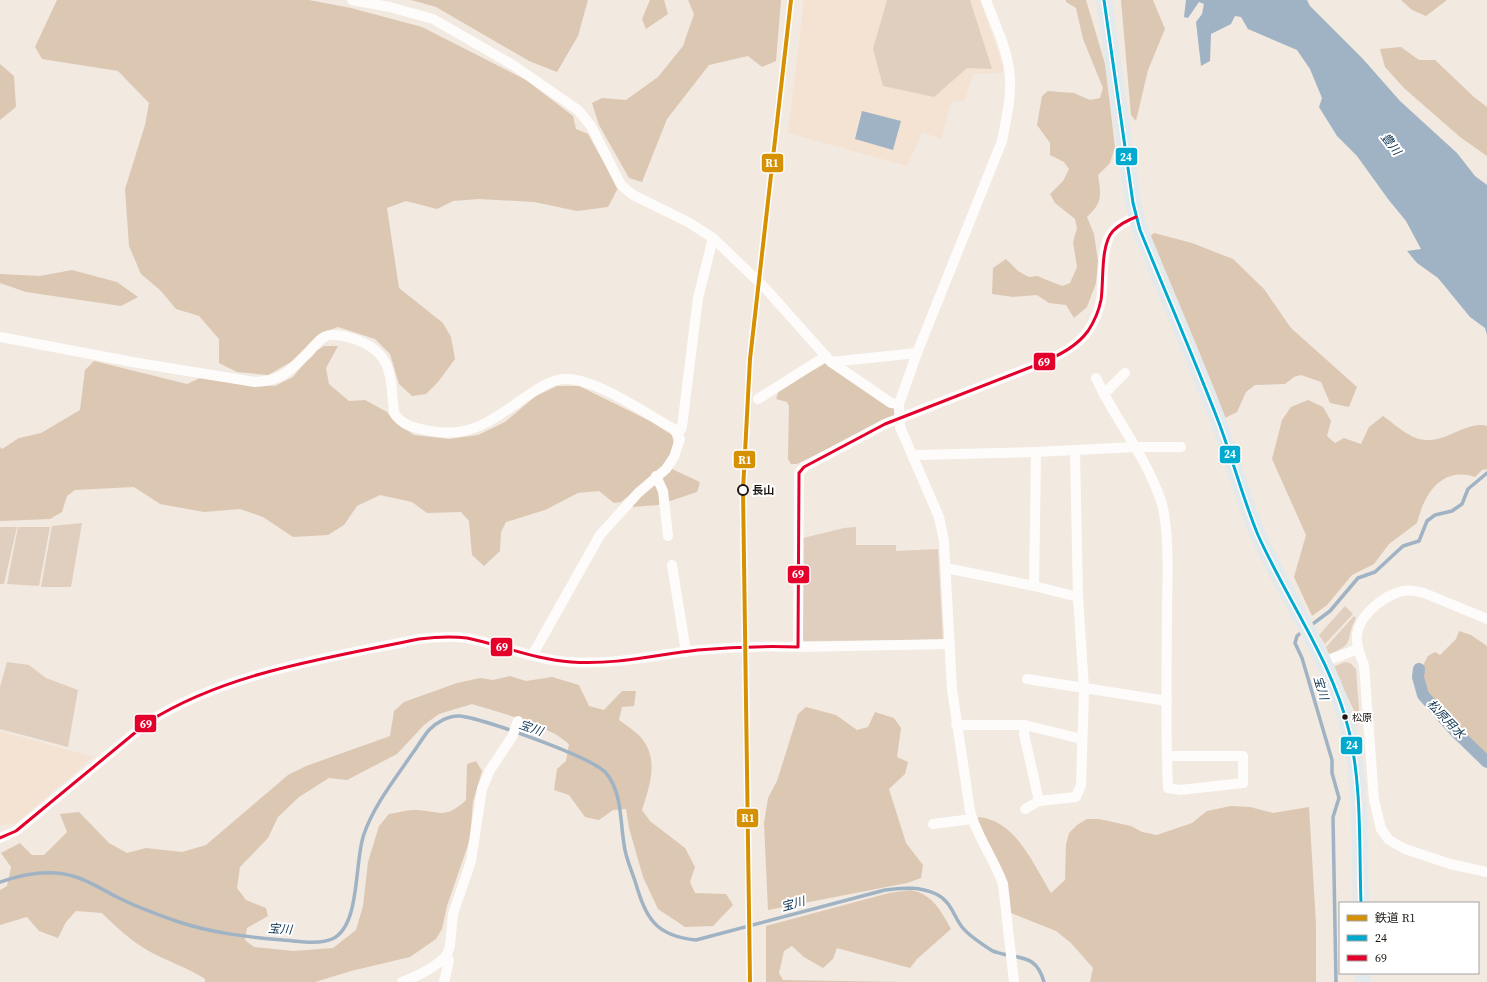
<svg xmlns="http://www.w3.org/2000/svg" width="1487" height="982" font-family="'Source Serif 4','Noto Sans JP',serif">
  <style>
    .built { fill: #f4e3d2 }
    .green { fill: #e0cfbe }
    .forest { fill: #dcc7b3 }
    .water { fill: #a0b3c4 }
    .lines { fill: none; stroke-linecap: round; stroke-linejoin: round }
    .stream { stroke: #a0b3c4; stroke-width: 3.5 }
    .canal { stroke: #a0b3c4; stroke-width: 12 }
    .minor { stroke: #fdfcfa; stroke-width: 10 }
    .trunk { stroke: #e4e9ec; stroke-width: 16 }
    .bus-1-casing { stroke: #fff; stroke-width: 6 }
    .bus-2-casing { stroke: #fff; stroke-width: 6 }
    .bus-1 { stroke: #00a9ce; stroke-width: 3 }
    .bus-2 { stroke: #e4002b; stroke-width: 3 }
    .rail-1-casing { stroke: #fff; stroke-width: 7 }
    .rail-1 { stroke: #d69103; stroke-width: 4 }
    .stop-dot { fill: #fff; stroke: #1e1812; stroke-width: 2 }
    .bus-dot { fill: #1e1812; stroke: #fff; stroke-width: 1.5 }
    .labels { text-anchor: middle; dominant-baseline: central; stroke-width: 4; stroke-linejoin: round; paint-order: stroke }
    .bus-label { font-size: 10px; fill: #1e1812; stroke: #fff; text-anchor: start }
    .stop-label { font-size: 11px; font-weight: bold; fill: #1e1812; stroke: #fff; text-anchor: start }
    .water-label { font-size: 12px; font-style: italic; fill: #0c324f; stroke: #fff }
    .line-badge { stroke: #fff; stroke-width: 1.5 }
    .badge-label { font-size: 11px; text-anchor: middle; font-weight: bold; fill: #fff }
  </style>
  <rect width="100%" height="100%" fill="#f2e9e0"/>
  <!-- built -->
  <g class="built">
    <path d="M 804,0 L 980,0 L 1004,70 L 1001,73 L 973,74 L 965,101 L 951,102 L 941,139 L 922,132 L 907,166 L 788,133 Z"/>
    <path d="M 0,731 L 93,757 L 22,818 L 15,823 L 0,825 Z"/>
  </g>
  <!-- green -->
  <g class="green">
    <path d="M 887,0 L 970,0 L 992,69 L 967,68 L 934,97 L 883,86 L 873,49 Z"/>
    <path d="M 82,523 L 71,587 L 41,587 L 52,526 Z"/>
    <path d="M 0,527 L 17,527 L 4,584 L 0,584 Z"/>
    <path d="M 18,527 L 50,527 L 39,586 L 7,584 Z"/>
    <path d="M 856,527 L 856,545 L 896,545 L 896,551 L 938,549 L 943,640 L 804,641 L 802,639 L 803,538 L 844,528 Z"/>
    <path d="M 1345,606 L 1353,614 L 1325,644 L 1319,635 Z"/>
    <path d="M 1354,616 L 1356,618 C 1344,640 1357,644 1329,654 L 1326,647 Z"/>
    <path d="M 7,662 L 29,665 L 46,678 L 78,690 L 68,747 L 0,729 L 0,687 Z"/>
    <path d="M 1345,662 L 1350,663 L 1356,669 L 1360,723 L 1333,667 Z"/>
  </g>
  <!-- forest -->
  <g class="forest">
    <path d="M 57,0 L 309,0 L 351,8 L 422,27 L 526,80 L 573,116 L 576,129 L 588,134 L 618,188 L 608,207 L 577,211 L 534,202 L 479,199 L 453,201 L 437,209 L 406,201 L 387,208 L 399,288 L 443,323 L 451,337 L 455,359 L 438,382 L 426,394 L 412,396 L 399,384 L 390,354 L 375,339 L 338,327 L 319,334 L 291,362 L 268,375 L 237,372 L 219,363 L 219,339 L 199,316 L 176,309 L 161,291 L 141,274 L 129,246 L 125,189 L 145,125 L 149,103 L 118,71 L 42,59 L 35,47 Z"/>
    <path d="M 411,0 L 588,0 L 578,36 L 557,72 L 529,61 L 436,7 Z"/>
    <path d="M 650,0 L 664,0 L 668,14 L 646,29 L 642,19 Z"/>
    <path d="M 688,0 L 781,0 L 776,61 L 762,67 L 748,56 L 709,65 L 667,119 L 642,182 L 629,178 L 599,125 L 592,103 L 602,98 L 626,100 L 658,77 L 683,46 L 694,14 Z"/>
    <path d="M 1066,0 L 1086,0 L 1105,64 L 1115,147 L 1110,163 L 1098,175 C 1101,195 1103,202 1087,217 L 1094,234 L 1098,261 L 1096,283 L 1087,307 L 1074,318 L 1066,305 L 1049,303 L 1037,295 L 1013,297 L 992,294 L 993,268 L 1006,259 L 1018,271 L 1029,277 L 1037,276 L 1062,286 L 1070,283 L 1077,267 L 1073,242 L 1077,228 L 1075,219 L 1055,203 L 1050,194 L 1063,181 L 1069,169 L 1064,162 L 1050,155 L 1050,143 L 1037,125 L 1042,96 L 1048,91 L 1074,93 L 1090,100 L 1100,98 L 1103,88 L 1083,39 L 1076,8 L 1066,2 Z"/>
    <path d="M 1121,0 L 1153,0 L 1165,29 L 1148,70 L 1136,121 L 1131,115 Z"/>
    <path d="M 1401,0 L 1447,0 L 1426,16 L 1412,10 Z"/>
    <path d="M 1401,47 L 1419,60 L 1435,60 L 1474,97 L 1487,107 L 1487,156 L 1460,137 L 1404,88 L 1385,67 L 1380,49 Z"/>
    <path d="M 0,64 L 14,76 L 16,107 L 0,120 Z"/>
    <path d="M 1154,233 L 1192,243 L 1233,259 L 1264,289 L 1291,328 L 1357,387 L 1349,407 L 1330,403 L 1321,382 L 1301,375 L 1294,377 L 1285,384 L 1255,385 L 1246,392 L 1237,412 L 1225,418 L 1145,240 Z"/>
    <path d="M 72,270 L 117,282 L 138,297 L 121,306 L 26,292 L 0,283 L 0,274 L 40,276 Z"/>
    <path d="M 324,346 L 338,346 L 326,368 L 329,384 L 349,401 L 365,400 L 387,412 L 397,423 L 414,435 L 449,439 L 478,435 L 505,422 L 536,396 L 557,386 L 579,386 L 650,421 L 672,435 L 674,447 L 665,466 L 621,502 L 614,503 L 599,491 L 578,493 L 545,510 L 506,522 L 501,532 L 500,551 L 484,566 L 472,555 L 469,521 L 461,512 L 427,513 L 412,502 L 380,495 L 357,506 L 344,525 L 328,535 L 293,537 L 263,517 L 240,509 L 204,512 L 160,504 L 134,487 L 75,490 L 67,496 L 62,512 L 50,519 L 0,521 L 0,447 L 2,449 L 19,438 L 41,433 L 80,410 L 85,370 L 94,361 L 187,384 L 200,378 L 239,384 L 275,386 L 293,377 L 313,353 Z"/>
    <path d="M 826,363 L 893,406 L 895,415 L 891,420 L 881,423 L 797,464 L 791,464 L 788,459 L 789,406 L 787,402 L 776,399 L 779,390 Z"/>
    <path d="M 1308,400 L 1323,407 L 1331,421 L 1327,436 L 1335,443 L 1344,438 L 1361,444 L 1369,427 L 1383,416 C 1393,423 1405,434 1416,438 C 1442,448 1466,419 1487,426 L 1487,469 L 1482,470 L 1475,477 C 1441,466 1424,495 1417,523 L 1389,544 L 1374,564 L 1352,575 L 1327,605 L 1312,616 L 1294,577 L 1306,535 L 1272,459 L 1282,420 L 1291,407 Z"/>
    <path d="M 672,469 L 698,481 L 700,483 L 697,492 L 658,505 L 633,507 L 633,502 Z"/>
    <path d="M 1459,631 L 1471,635 L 1487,646 L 1487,761 L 1423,694 L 1419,676 L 1421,669 L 1428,656 L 1435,652 L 1440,655 L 1456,639 Z"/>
    <path d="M 510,676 L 526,681 L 552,677 L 579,685 L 589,706 L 604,710 L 622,691 L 636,691 L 634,706 L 622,707 L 619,720 C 627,726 637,732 643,740 C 659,762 649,787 642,810 L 650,821 L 685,848 L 695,867 L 690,882 L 695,893 L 726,894 L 733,905 L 713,926 L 685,927 L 658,909 L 643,877 L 629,828 L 626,809 L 613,810 L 599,820 L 585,817 L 569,795 L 554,790 L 557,769 L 566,761 L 569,744 L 557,735 L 528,721 L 472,704 L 439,714 L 424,725 L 397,754 L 347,780 L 329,778 L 299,797 L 278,817 L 268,838 L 240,867 L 237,888 L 246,900 L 266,908 L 268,916 L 247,928 L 245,940 L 254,947 L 293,951 L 333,948 L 356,930 L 363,906 L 368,862 L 379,826 L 389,814 C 397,813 406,810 414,810 C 439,810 444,821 466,800 L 467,764 L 476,761 L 482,771 L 473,802 L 470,839 L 447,906 L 442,929 L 436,939 L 410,957 L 351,971 L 315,982 L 205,982 L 205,979 C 187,967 166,961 147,950 C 130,940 116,927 102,913 L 76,911 L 66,922 L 58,938 L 39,931 L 27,917 L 0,925 L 0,890 L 7,886 L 11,867 L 1,853 L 20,843 L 32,855 L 44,855 L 67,832 L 60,814 L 79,812 L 109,843 L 127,853 L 146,848 L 182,852 L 206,845 L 288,775 L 306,766 L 390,736 L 394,711 L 404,702 L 457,683 L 480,678 L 493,680 Z"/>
    <path d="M 806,707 L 836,715 L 857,730 L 868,727 L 875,712 L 894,718 L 901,728 L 897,757 L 908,762 L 905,774 L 889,789 L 906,843 L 923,865 L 921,878 L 907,883 L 768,910 L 764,823 L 768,798 L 777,781 L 798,714 Z"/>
    <path d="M 1231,806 L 1250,807 L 1273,813 L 1309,807 L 1316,924 L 1316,982 L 1090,982 L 1093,968 L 1071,943 L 1056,931 L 1011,913 L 978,823 L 978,817 C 1016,820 1033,864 1051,893 L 1065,880 L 1066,844 L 1069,833 L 1077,825 L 1087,819 L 1099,819 L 1131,826 L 1142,832 L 1157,835 L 1192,823 L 1207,811 Z"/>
    <path d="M 910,890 C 933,894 941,911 951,929 L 917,959 L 910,968 L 837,948 L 833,959 L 823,968 L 804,957 L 792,946 L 784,951 L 779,973 L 783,980 L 903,982 L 766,982 L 766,926 L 889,893 Z"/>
  </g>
  <!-- water -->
  <g class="water">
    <path d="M 1186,0 L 1307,0 L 1310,6 L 1363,59 L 1400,101 L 1457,153 L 1475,176 L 1487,185 L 1487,335 L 1485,328 L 1470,317 L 1438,278 L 1417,263 L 1407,251 L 1421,249 L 1406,221 L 1388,199 L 1357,156 L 1337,136 L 1319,107 L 1322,98 L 1310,69 L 1297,50 L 1248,29 L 1241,17 L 1235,16 L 1231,24 L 1211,34 L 1210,61 L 1201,66 L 1196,22 L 1202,14 L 1204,4 L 1199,2 L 1188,18 L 1184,17 Z"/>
    <path d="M 862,111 L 901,121 L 893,150 L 855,139 Z"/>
  </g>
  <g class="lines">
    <!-- stream -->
    <g class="stream">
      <path d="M 1310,626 L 1330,611 L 1358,578 L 1375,572 L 1403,546 L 1419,541 L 1427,521 L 1435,515 L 1452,511 L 1462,504 L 1468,489 L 1487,473"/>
      <path d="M 1303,631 L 1297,636 L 1295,643 L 1302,658 L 1332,760 L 1332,773 L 1339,798 L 1333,817 L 1336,982"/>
      <path d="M 0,882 C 23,874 49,869 73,876 C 88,880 103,890 117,897 C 136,907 156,914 176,921 C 211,933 247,937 283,940 C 298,941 318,945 332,939 C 361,926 354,861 364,834 C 374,805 395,779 412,754 C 418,746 423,737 429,730 C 437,722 449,715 460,716 C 484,719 592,757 606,773 C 622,792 620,820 624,844 C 625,856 631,869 635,881 C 646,918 655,936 696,940 L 885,890 C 904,888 918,886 936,894 C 951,901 953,915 962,927 C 969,936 982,944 991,950 C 994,952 999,953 1003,954 C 1025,959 1037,957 1044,982"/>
    </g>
    <!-- canal -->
    <path class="canal" d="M 1419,669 L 1418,677 L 1423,695 L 1455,731 L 1487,762"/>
    <!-- minor -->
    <g class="minor">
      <path d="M 352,0 L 390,7 L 433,19 L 513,65 L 578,110 L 591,126 L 621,185 L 633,195 L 688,222 L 713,238 L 766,289 L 831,362 L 891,403 L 899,404"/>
      <path d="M 986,0 C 995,25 1009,52 1010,79 C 1011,100 1006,120 1002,141 L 917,353 L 899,404 L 900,427 L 939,517 L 944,541 L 952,689 L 970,811 C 977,837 994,859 1003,884 L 1014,982"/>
      <path d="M 0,337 L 138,363 L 255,382 C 282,381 291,370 309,352 C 314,346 318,341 324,337 C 332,333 344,336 351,338 C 394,351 390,376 394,413 C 402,425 412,427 425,430 C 470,440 492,420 527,396 C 538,388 549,381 562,379 C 593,376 646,414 674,429 L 680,439 L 674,457 L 666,469 L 638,493 L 600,535 L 533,654"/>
      <path d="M 831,362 L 917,353"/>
      <path d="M 1096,378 L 1104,394 L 1125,373"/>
      <path d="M 1104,394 C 1123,429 1148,462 1161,501 C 1169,526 1168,575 1167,603 C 1167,664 1165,726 1168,788 L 1180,790 L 1243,783 L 1243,756 L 1167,756"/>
      <path d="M 758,399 L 826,356"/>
      <path d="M 678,434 L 682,427 L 698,298 L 713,238"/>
      <path d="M 913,458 L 918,455 L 1036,452 L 1136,447 L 1181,447"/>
      <path d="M 656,476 L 663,491 L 668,536"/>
      <path d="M 672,565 L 686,652"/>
      <path d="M 946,568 L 1034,586 L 1078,597"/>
      <path d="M 1034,586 L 1036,452"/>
      <path d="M 1487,619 L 1424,593 C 1417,591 1410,590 1403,591 C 1384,595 1359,615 1357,635 C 1356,645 1360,655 1364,665 L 1374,800 L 1381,829 L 1389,840 L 1405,849 L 1450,864 L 1487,872"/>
      <path d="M 798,647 L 949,644"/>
      <path d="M 1324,662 L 1358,649"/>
      <path d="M 1027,679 L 1167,701"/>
      <path d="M 956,725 L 1025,725 L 1082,739"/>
      <path d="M 1025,725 L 1024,734 L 1039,801"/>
      <path d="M 1025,809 L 1039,801 L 1076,797 L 1081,785 L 1084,689 L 1078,597 L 1075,451"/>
      <path d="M 933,824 L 972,819"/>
      <path d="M 0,838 L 16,831 L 148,722 C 227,672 328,658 419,639 C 435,637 451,636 467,638 C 502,645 536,660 571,662 C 617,665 654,655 698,650 C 731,647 765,646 798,647 L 799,473 L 804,467 L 885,424 L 1044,362 C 1061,354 1077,346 1088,331 C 1094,322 1099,310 1101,300 C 1104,282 1100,245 1113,231 C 1119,225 1128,220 1136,217"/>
      <path d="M 402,982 C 418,976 435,968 447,955"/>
      <path d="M 444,982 L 449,961 L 447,955 L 450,946 L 453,914 L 471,861 L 482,789 L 490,770 L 512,737 L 518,721"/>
    </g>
    <!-- trunk -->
    <g class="trunk">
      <path d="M 1104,0 L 1133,203 L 1140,230 C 1166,294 1194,358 1219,423 C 1233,460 1243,499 1258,535 C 1287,600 1332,661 1349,731 C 1362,786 1359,846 1361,903"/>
      <path d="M 1363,973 L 1363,982"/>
    </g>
    <!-- bus-1 casing -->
    <g class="bus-1-casing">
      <path id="bus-1" d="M 1104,0 L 1133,203 L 1140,230 C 1166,294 1194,358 1219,423 C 1233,460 1243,499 1258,535 C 1287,600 1332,661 1349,731 C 1362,786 1359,846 1361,903"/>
    </g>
    <!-- bus-2 casing -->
    <g class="bus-2-casing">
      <path id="bus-2" d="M 0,838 L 16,831 L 148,722 C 227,672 328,658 419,639 C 435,637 451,636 467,638 C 502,645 536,660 571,662 C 617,665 654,655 698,650 C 731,647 765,646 798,647 L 799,473 L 804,467 L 885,424 L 1044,362 C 1061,354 1077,346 1088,331 C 1094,322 1099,310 1101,300 C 1104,282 1100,245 1113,231 C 1119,225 1128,220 1136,217"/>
    </g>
    <!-- bus-1 -->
    <use href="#bus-1" class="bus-1"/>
    <!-- bus-2 -->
    <use href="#bus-2" class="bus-2"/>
    <!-- rail-1 casing -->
    <g class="rail-1-casing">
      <path id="rail-1" d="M 750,982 L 743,490 L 750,359 L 791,0"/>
    </g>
    <!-- rail-1 -->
    <use href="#rail-1" class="rail-1"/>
  </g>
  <!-- markers -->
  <circle class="stop-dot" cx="743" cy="490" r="5"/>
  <circle class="bus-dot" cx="1345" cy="717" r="3.5"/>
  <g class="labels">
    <!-- bus labels -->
    <g class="bus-label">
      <text x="1352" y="717">松原</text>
    </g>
    <!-- stop labels -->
    <g class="stop-label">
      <text x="752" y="490">長山</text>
    </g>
    <!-- water labels -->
    <g class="water-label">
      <text transform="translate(1391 144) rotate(52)">豊川</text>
      <text transform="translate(1321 688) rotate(74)">宝川</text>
      <text transform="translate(1446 719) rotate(46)">松原用水</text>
      <text transform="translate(531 728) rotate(20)">宝川</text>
      <text transform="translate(793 904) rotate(-15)">宝川</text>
      <text transform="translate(280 929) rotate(4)">宝川</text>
    </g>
  </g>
  <g class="line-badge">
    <rect x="1115" y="147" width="23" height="19" rx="4" fill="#00a9ce"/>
    <rect x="761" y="153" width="23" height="20" rx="4" fill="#d69103"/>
    <rect x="1033" y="352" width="23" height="19" rx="4" fill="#e4002b"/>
    <rect x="1219" y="445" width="22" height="19" rx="4" fill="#00a9ce"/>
    <rect x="733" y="450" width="23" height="19" rx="4" fill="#d69103"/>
    <rect x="787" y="565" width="23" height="19" rx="4" fill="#e4002b"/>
    <rect x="490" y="637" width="23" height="20" rx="4" fill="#e4002b"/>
    <rect x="134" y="714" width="23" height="19" rx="4" fill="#e4002b"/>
    <rect x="1340" y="736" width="23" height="19" rx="4" fill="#00a9ce"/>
    <rect x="736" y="808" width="23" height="20" rx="4" fill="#d69103"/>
  </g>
  <g class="badge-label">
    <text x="1126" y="161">24</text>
    <text x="772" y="167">R1</text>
    <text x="1044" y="366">69</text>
    <text x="1230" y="458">24</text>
    <text x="745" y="464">R1</text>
    <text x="798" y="578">69</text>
    <text x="502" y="651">69</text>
    <text x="146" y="728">69</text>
    <text x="1352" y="749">24</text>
    <text x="748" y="822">R1</text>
  </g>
  <!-- legend -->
  <rect x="1339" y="902" width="140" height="72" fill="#ffffff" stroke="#a5a3a0"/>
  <rect x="1347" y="915" width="20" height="6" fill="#d69103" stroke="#a5a3a0"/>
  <text x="1375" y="922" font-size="12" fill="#1e1812">鉄道 R1</text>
  <rect x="1347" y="935" width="20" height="6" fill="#00a9ce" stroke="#a5a3a0"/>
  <text x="1375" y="942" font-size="12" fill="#1e1812">24</text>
  <rect x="1347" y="955" width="20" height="6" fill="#e4002b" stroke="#a5a3a0"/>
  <text x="1375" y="962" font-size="12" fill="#1e1812">69</text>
</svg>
